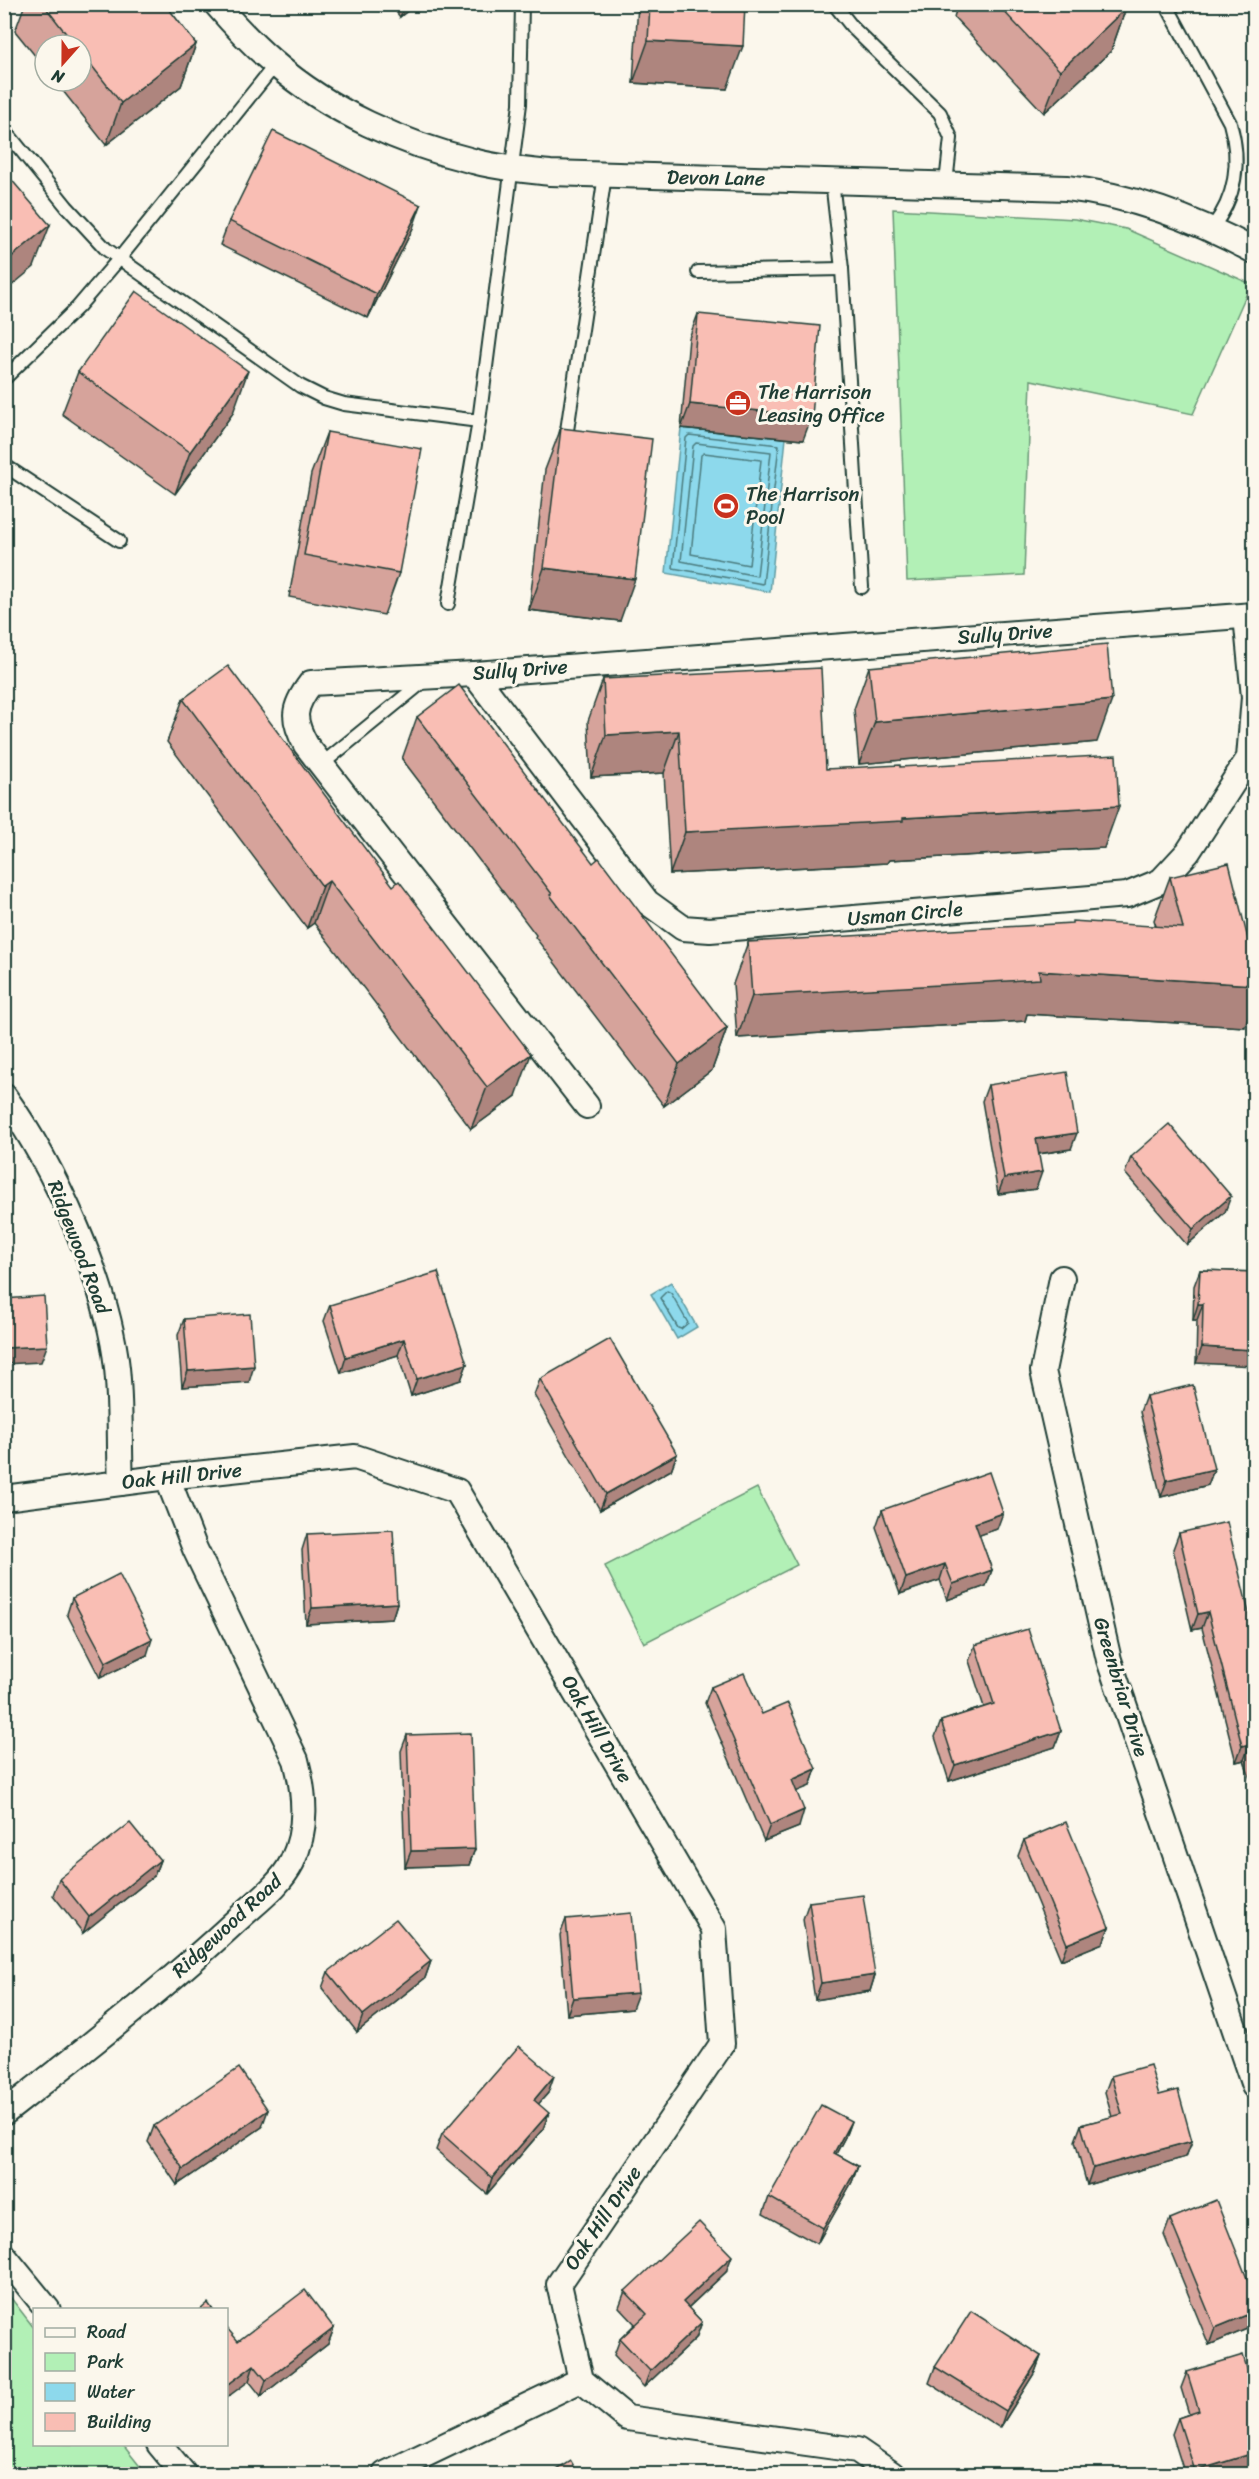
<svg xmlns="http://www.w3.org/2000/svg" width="1259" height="2479" font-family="Sriracha,sans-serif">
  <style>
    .green { fill: #b2f0b6; stroke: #689675; stroke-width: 1.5 }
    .water { fill: #8dd9ec; stroke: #619ba2; stroke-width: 1.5 }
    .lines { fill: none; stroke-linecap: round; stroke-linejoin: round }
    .shore { stroke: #4b7b7e; stroke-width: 1.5 }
    .service-casing { stroke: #1f3d34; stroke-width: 16 }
    .minor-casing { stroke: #1f3d34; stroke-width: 28 }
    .service { stroke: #fbf7ec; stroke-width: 12 }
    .minor { stroke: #fbf7ec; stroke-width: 24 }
    .wall { fill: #d6a39b; stroke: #1f3d34; stroke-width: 1.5 }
    .shaded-wall { fill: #ae857e; stroke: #1f3d34; stroke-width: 1.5 }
    .building { fill: #f9beb4; stroke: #1f3d34; stroke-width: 1.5 }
    .labels { text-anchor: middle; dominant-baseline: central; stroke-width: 6; stroke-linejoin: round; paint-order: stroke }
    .street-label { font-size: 20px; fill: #1f3d34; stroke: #fbf7ec }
    .poi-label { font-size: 20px; fill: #1f3d34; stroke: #fbf7ec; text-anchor: start }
  </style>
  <rect width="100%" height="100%" fill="#fbf7ec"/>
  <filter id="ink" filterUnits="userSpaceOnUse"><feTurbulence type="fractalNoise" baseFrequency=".0167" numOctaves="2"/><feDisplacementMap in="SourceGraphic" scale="12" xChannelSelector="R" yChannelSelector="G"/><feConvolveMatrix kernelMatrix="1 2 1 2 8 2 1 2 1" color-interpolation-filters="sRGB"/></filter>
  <g filter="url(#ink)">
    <!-- green -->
    <g class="green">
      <path d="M 893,209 L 1075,219 L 1126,229 L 1251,284 L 1193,414 L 1031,380 L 1024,575 L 907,581 Z"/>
      <path d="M 757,1488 L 797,1565 L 644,1643 L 605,1566 Z"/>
      <path d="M 4,2289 L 34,2328 L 34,2444 L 123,2445 L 146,2474 L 5,2474 Z"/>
    </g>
    <!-- water -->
    <g class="water">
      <path d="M 681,428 L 786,438 L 770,592 L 666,573 Z"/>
      <path d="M 671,1282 L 697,1327 L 677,1339 L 651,1294 Z"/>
    </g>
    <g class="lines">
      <!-- shore -->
      <g class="shore">
        <path d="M 689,435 L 779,445 L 763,584 L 673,568 L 686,438 Z"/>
        <path d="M 696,443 L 771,452 L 757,576 L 681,561 L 693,446 Z"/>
        <path d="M 704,453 L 761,460 L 749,565 L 691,554 L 701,455 Z"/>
        <path d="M 667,1291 L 671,1293 L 688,1323 L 681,1329 L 678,1328 L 660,1298 Z"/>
      </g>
      <!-- service casing -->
      <g class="service-casing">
        <g id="service">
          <path d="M 834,4 L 853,28 L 940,113 L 951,138 L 946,183"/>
          <path d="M 1166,4 L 1230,123 C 1241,161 1237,196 1212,228"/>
          <path d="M 4,129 L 67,207 L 106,249 L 300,386 L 324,398 L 344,404 L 479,421"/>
          <path d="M 832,181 L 842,269 L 862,587"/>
          <path d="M 698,272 L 842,269"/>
          <path d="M 4,379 L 78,307 L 119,259 L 275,65"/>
          <path d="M 565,444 L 605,175"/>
          <path d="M 4,465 L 119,541"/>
          <path d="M 448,604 L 479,421 L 520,104 L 522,4"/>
          <path d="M 322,764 L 425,680"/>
        </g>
      </g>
      <!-- minor casing -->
      <g class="minor-casing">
        <g id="minor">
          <path d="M 216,4 C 234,25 253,45 274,63 C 329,111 403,144 473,161 C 498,168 525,170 550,173 L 1067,188 C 1135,196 1195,219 1254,251"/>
          <path d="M 474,674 L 647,902 L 683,928 L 710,930 L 1127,895 L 1161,881 L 1188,852 L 1249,758 L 1254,697 L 1246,616"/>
          <path d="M 4,1096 C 54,1166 108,1283 117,1368 C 121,1406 119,1445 121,1483"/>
          <path d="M 587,1106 L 306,745 C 292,719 292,708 311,683 L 474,674 L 1254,615"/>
          <path d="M 1062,1278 L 1043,1371 L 1109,1660 L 1254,2086"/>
          <path d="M 4,1498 L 167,1477 L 355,1457 L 457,1491 L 714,1929 L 722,2044 L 559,2284 L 581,2380 L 627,2418 L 857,2450 L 892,2474"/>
          <path d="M 4,2113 C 83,2051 163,1989 236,1921 C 255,1903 280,1886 292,1862 C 308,1829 305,1794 296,1760 L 195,1549 L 167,1477"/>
          <path d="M 4,2256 L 48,2310"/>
          <path d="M 159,2444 L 184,2474"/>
          <path d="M 385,2474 L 581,2380"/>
        </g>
      </g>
      <!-- service -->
      <use href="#service" class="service"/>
      <!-- minor -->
      <use href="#minor" class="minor"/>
    </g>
    <!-- wall -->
    <g class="wall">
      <path d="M 25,4 L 165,4 L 196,44 L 181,86 L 106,145 L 55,81 L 81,81 L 81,45 L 45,45 L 45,68 L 15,31 Z"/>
      <path d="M 390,4 L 416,4 L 400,17 Z"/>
      <path d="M 638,4 L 745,4 L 727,89 L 633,83 Z"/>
      <path d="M 958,4 L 1123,4 L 1126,8 L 1111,51 L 1044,113 L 954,17 Z"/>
      <path d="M 229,221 L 413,228 L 368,318 L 220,245 Z"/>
      <path d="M 698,314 L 803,440 L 681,428 L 689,338 Z"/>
      <path d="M 78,372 L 233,413 L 175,494 L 62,414 Z"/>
      <path d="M 561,428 L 620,621 L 529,610 L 545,470 Z"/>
      <path d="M 327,432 L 399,573 L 384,615 L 289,597 L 311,474 Z"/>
      <path d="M 869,667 L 1097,742 L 859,764 L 854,709 Z"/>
      <path d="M 603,679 L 826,769 L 900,767 L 1104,848 L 889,860 L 887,863 L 670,874 L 664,773 L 591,777 L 588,721 Z"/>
      <path d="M 183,699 L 516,1096 L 471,1129 L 314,923 L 307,928 L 167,742 Z"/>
      <path d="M 417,717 L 727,1028 L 712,1070 L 664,1106 L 535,937 L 536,935 L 402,759 Z"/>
      <path d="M 1170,877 L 1245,1027 L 1027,1014 L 1025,1021 L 737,1038 L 733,984 L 748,942 L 1156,926 L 1154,920 Z"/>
      <path d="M 988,1085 L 1071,1149 L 1039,1154 L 1036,1189 L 998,1194 L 982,1101 Z"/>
      <path d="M 1131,1157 L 1225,1212 L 1187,1245 L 1125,1173 Z"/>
      <path d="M 1200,1270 L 1254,1272 L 1196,1363 L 1197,1320 L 1193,1320 L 1194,1286 Z"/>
      <path d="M 330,1305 L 467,1364 L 461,1380 L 411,1396 L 398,1355 L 341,1373 L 324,1321 Z"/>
      <path d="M 184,1319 L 249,1382 L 182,1387 L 178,1335 Z"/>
      <path d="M 540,1379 L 677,1454 L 671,1470 L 600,1510 L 534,1395 Z"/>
      <path d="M 1146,1396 L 1214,1469 L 1208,1485 L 1161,1497 L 1140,1412 Z"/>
      <path d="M 882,1510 L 997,1529 L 979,1535 L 992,1570 L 986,1586 L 947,1600 L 940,1580 L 900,1594 L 876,1527 Z"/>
      <path d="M 1179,1533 L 1254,1634 L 1254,1791 L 1244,1760 L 1236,1762 L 1202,1628 L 1192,1630 L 1173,1549 Z"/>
      <path d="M 307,1534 L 397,1603 L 392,1619 L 306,1624 L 302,1550 Z"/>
      <path d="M 72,1598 L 147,1655 L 100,1678 L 67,1614 Z"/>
      <path d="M 975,1645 L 1061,1731 L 1055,1747 L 949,1781 L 935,1737 L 941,1721 L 984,1707 L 969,1661 Z"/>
      <path d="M 711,1687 L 762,1714 L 816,1769 L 810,1786 L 796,1791 L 799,1827 L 764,1841 L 705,1703 Z"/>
      <path d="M 407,1735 L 475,1849 L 469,1865 L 405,1867 L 401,1751 Z"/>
      <path d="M 1024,1840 L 1109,1927 L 1103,1943 L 1061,1960 L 1018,1856 Z"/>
      <path d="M 160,1860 L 154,1876 L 83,1933 L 53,1895 L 59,1879 Z"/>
      <path d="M 809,1902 L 875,1975 L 870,1991 L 815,2000 L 803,1919 Z"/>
      <path d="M 566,1919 L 632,2009 L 567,2015 L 560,1935 Z"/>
      <path d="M 431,1961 L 425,1978 L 357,2032 L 322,1988 L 328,1972 Z"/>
      <path d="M 1111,2076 L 1159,2095 L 1192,2141 L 1186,2157 L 1087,2185 L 1075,2141 L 1081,2125 L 1112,2117 L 1105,2092 Z"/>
      <path d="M 548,2093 L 538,2104 L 543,2129 L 487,2194 L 436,2150 L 442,2134 Z"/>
      <path d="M 851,2121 L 845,2137 L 836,2154 L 858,2166 L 852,2182 L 817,2244 L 763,2214 L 769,2197 Z"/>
      <path d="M 154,2126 L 262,2127 L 177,2185 L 148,2142 Z"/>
      <path d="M 1170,2219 L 1254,2326 L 1209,2345 L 1164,2235 Z"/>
      <path d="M 726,2272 L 688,2308 L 702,2322 L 696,2338 L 644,2387 L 614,2355 L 620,2339 L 635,2324 L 619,2307 L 625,2291 Z"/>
      <path d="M 334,2328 L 328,2344 L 261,2396 L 249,2381 L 238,2341 Z"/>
      <path d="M 1041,2356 L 1035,2372 L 1000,2428 L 929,2383 L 935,2367 Z"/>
      <path d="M 1187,2372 L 1254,2467 L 1231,2475 L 1185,2475 L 1172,2434 L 1178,2418 L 1189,2414 L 1181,2388 Z"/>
    </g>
    <!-- shaded-wall -->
    <g class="shaded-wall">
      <path d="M 405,4 L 416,4 L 400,17 Z"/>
      <path d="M 1126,8 L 1111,51 L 1044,113 L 1060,71 Z"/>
      <path d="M 648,41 L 743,46 L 727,89 L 633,83 Z"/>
      <path d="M 196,44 L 181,86 L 106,145 L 121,103 Z"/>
      <path d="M 421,205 L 413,228 L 368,318 L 377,294 Z"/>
      <path d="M 50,225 L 34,267 L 4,292 L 4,263 Z"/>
      <path d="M 248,371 L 233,413 L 175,494 L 190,452 Z"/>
      <path d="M 690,404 L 812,416 L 803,440 L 681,428 Z"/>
      <path d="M 544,568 L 635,579 L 620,621 L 529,610 Z"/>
      <path d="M 1112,700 L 1097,742 L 859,764 L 875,722 Z"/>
      <path d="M 679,731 L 664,773 L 591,777 L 606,735 Z"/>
      <path d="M 1119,806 L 1104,848 L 889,860 L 887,863 L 670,874 L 685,832 L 903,818 Z"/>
      <path d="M 329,881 L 314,923 L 307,928 L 322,886 Z"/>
      <path d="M 1039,971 L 1254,985 L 1254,1001 L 1245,1027 L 1027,1014 L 1025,1021 L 737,1038 L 752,996 Z"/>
      <path d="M 727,1028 L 712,1070 L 664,1106 L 679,1064 Z"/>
      <path d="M 531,1054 L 516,1096 L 471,1129 L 487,1087 Z"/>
      <path d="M 1077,1133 L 1071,1149 L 1030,1155 L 1036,1139 Z"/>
      <path d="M 1042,1172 L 1036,1189 L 998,1194 L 1004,1178 Z"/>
      <path d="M 1231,1196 L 1225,1212 L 1187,1245 L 1193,1229 Z"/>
      <path d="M 1198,1304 L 1203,1304 L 1197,1320 L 1193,1320 Z"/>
      <path d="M 404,1339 L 398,1355 L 341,1373 L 346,1357 Z"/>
      <path d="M 47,1346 L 41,1362 L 4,1364 L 4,1348 Z"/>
      <path d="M 1202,1347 L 1254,1350 L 1254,1366 L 1196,1363 Z"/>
      <path d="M 467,1364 L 461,1380 L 411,1396 L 417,1379 Z"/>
      <path d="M 254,1366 L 249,1382 L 182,1387 L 188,1371 Z"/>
      <path d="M 677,1454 L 671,1470 L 600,1510 L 606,1494 Z"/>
      <path d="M 1214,1469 L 1208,1485 L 1161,1497 L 1167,1480 Z"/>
      <path d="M 1003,1513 L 997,1529 L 969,1539 L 975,1523 Z"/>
      <path d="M 945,1564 L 940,1580 L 900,1594 L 906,1578 Z"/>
      <path d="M 992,1570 L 986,1586 L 947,1600 L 953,1584 Z"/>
      <path d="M 397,1603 L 392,1619 L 306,1624 L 312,1608 Z"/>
      <path d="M 1208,1612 L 1202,1628 L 1192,1630 L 1198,1614 Z"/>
      <path d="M 152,1639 L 147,1655 L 100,1678 L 106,1662 Z"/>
      <path d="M 1061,1731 L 1055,1747 L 949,1781 L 955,1765 Z"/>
      <path d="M 1250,1744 L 1244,1760 L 1236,1762 L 1242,1746 Z"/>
      <path d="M 816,1769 L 810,1786 L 786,1796 L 792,1780 Z"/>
      <path d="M 804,1810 L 799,1827 L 764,1841 L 770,1825 Z"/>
      <path d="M 475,1849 L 469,1865 L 405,1867 L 411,1851 Z"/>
      <path d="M 160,1860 L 154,1876 L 83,1933 L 89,1917 Z"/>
      <path d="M 1109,1927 L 1103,1943 L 1061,1960 L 1067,1944 Z"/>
      <path d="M 431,1961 L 425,1978 L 357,2032 L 363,2015 Z"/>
      <path d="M 875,1975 L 870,1991 L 815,2000 L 821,1983 Z"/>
      <path d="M 638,1993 L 632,2009 L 567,2015 L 573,1998 Z"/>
      <path d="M 554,2076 L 548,2093 L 528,2116 L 534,2100 Z"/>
      <path d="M 268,2110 L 262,2127 L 177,2185 L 183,2169 Z"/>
      <path d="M 549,2113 L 543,2129 L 487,2194 L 492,2178 Z"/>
      <path d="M 851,2121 L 845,2137 L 828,2169 L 834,2153 Z"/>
      <path d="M 1192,2141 L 1186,2157 L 1087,2185 L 1093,2168 Z"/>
      <path d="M 858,2166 L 852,2182 L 817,2244 L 823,2228 Z"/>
      <path d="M 732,2256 L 726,2272 L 677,2318 L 683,2302 Z"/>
      <path d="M 1254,2312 L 1254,2326 L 1209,2345 L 1215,2328 Z"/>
      <path d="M 702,2322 L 696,2338 L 644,2387 L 650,2371 Z"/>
      <path d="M 334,2328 L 328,2344 L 261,2396 L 266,2380 Z"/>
      <path d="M 1041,2356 L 1035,2372 L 1000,2428 L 1006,2411 Z"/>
      <path d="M 254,2365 L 249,2381 L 226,2398 L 226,2386 Z"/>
      <path d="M 1254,2453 L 1254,2467 L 1231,2475 L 1194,2475 L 1195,2471 Z"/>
    </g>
    <!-- building -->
    <g class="building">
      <path d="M 43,4 L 165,4 L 196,44 L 121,103 L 81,52 L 81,45 L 75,45 Z"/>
      <path d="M 650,4 L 745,4 L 743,46 L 648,41 Z"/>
      <path d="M 997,4 L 1123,4 L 1126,8 L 1060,71 Z"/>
      <path d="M 273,131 L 421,205 L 377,294 L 229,221 Z"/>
      <path d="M 4,171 L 50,225 L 4,263 Z"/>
      <path d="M 136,291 L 248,371 L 190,452 L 78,372 Z"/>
      <path d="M 698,314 L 820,326 L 812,416 L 690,404 Z"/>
      <path d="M 561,428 L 652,439 L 635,579 L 544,568 Z"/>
      <path d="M 327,432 L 422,449 L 399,573 L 304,555 Z"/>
      <path d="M 1107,644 L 1112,700 L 875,722 L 869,667 Z"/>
      <path d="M 228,666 L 393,886 L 399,881 L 531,1054 L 487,1087 L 329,881 L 322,886 L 183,699 Z"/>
      <path d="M 821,668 L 826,769 L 900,765 L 900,767 L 1116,755 L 1119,806 L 903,818 L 903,821 L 685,832 L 679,731 L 606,735 L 603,679 Z"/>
      <path d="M 459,685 L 593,863 L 599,858 L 727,1028 L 679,1064 L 550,895 L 552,894 L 417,717 Z"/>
      <path d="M 1229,863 L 1254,963 L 1254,985 L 1039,971 L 1040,979 L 752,996 L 748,942 L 1072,923 L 1072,921 L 1183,928 L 1170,877 Z"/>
      <path d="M 1067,1072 L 1077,1133 L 1036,1139 L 1042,1172 L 1004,1178 L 988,1085 Z"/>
      <path d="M 1169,1124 L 1231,1196 L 1193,1229 L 1131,1157 Z"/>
      <path d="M 1200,1270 L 1254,1272 L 1254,1350 L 1202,1347 L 1203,1304 L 1198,1304 Z"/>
      <path d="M 438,1272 L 467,1364 L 417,1379 L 404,1339 L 346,1357 L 330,1305 Z"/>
      <path d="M 44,1296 L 47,1346 L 4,1348 L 4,1299 Z"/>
      <path d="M 250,1314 L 254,1366 L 188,1371 L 184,1319 Z"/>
      <path d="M 610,1339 L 677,1454 L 606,1494 L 540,1379 Z"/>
      <path d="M 1193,1385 L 1214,1469 L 1167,1480 L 1146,1396 Z"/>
      <path d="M 989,1472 L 1003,1513 L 975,1523 L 992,1570 L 953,1584 L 945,1564 L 906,1578 L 882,1510 Z"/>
      <path d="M 1227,1522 L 1254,1634 L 1254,1757 L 1250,1744 L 1242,1746 L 1208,1612 L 1198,1614 L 1179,1533 Z"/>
      <path d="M 393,1530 L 397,1603 L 312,1608 L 307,1534 Z"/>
      <path d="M 119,1574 L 152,1639 L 106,1662 L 72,1598 Z"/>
      <path d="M 1028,1629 L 1061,1731 L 955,1765 L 941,1721 L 994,1704 L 975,1645 Z"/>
      <path d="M 744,1673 L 762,1714 L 788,1703 L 816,1769 L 792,1780 L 804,1810 L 770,1825 L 711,1687 Z"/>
      <path d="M 471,1733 L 475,1849 L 411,1851 L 407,1735 Z"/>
      <path d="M 1066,1822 L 1109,1927 L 1067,1944 L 1024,1840 Z"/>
      <path d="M 130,1823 L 160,1860 L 89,1917 L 59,1879 Z"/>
      <path d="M 863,1895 L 875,1975 L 821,1983 L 809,1902 Z"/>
      <path d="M 631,1913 L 638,1993 L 573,1998 L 566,1919 Z"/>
      <path d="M 396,1919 L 431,1961 L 363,2015 L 328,1972 Z"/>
      <path d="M 519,2046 L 554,2076 L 534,2100 L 549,2113 L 492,2178 L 442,2134 Z"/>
      <path d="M 1150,2065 L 1159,2095 L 1178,2090 L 1192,2141 L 1093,2168 L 1081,2125 L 1122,2114 L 1111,2076 Z"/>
      <path d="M 239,2068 L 268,2110 L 183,2169 L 154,2126 Z"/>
      <path d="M 821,2105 L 851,2121 L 834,2153 L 858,2166 L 823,2228 L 769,2197 Z"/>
      <path d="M 1216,2200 L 1254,2296 L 1254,2312 L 1215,2328 L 1170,2219 Z"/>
      <path d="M 699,2222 L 732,2256 L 683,2302 L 702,2322 L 650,2371 L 620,2339 L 647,2314 L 625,2291 Z"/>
      <path d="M 305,2290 L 334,2328 L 266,2380 L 254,2365 L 226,2386 L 226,2327 L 238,2341 Z"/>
      <path d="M 208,2303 L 213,2310 L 200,2310 Z"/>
      <path d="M 971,2311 L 1041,2356 L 1006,2411 L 935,2367 Z"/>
      <path d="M 1243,2355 L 1254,2392 L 1254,2453 L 1195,2471 L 1178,2418 L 1199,2411 L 1187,2372 Z"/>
      <path d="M 571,2461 L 579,2475 L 549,2475 Z"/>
    </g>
  </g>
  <!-- icons -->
  <defs>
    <g id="office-disc" transform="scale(1.35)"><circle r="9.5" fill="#c8321e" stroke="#fbf7ec"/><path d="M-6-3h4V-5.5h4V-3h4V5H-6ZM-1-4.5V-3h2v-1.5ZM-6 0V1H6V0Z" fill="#fff"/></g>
    <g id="stadium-disc" transform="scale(1.35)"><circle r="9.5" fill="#c8321e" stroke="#fbf7ec"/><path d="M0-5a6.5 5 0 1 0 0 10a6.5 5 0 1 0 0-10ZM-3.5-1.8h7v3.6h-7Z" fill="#fff"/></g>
  </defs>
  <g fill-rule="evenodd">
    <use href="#office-disc" x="738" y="403"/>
    <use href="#stadium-disc" x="726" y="506"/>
  </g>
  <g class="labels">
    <!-- street labels -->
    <g class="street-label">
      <text transform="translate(716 178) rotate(1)">Devon Lane</text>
      <text transform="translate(1005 634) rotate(-4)">Sully Drive</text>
      <text transform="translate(520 670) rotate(-4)">Sully Drive</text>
      <text transform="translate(905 914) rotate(-5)">Usman Circle</text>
      <text transform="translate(79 1247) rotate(69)">Ridgewood Road</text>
      <text transform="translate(182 1476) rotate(-6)">Oak Hill Drive</text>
      <text transform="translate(1121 1687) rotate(73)">Greenbriar Drive</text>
      <text transform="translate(597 1729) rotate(60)">Oak Hill Drive</text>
      <text transform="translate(227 1926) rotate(-43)">Ridgewood Road</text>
      <text transform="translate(603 2218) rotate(-56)">Oak Hill Drive</text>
    </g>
    <!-- poi labels -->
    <g class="poi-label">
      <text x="758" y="392">The Harrison<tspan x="758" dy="23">Leasing Office</tspan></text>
      <text x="746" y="494">The Harrison<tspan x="746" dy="23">Pool</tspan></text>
    </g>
  </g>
  <!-- margin -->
  <rect width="1259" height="2479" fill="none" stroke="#fbf7ec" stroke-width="24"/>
  <rect x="12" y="12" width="1235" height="2455" fill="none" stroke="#1f3d34" stroke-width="2" filter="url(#ink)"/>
  <!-- legend -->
  <rect x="33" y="2308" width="195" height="138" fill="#fbf7ec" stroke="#a3ada2" stroke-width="1.5"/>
  <rect x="45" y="2328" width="30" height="9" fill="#fbf7ec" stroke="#a3ada2" stroke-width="1.5"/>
  <text x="87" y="2338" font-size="18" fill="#1f3d34">Road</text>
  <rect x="45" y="2353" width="30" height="18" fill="#b2f0b6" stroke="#a3ada2" stroke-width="1.5"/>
  <text x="87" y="2368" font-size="18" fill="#1f3d34">Park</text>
  <rect x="45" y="2383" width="30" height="18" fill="#8dd9ec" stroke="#a3ada2" stroke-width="1.5"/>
  <text x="87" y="2398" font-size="18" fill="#1f3d34">Water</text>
  <rect x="45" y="2413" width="30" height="18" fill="#f9beb4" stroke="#a3ada2" stroke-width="1.5"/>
  <text x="87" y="2428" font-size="18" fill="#1f3d34">Building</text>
  <!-- north arrow -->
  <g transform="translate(63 63) rotate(201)"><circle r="28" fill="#fbf7ec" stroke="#a3ada2" stroke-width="1.5"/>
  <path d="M0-4.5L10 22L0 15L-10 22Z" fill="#c8321e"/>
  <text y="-9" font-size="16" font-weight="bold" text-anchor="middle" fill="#1f3d34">N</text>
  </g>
</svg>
